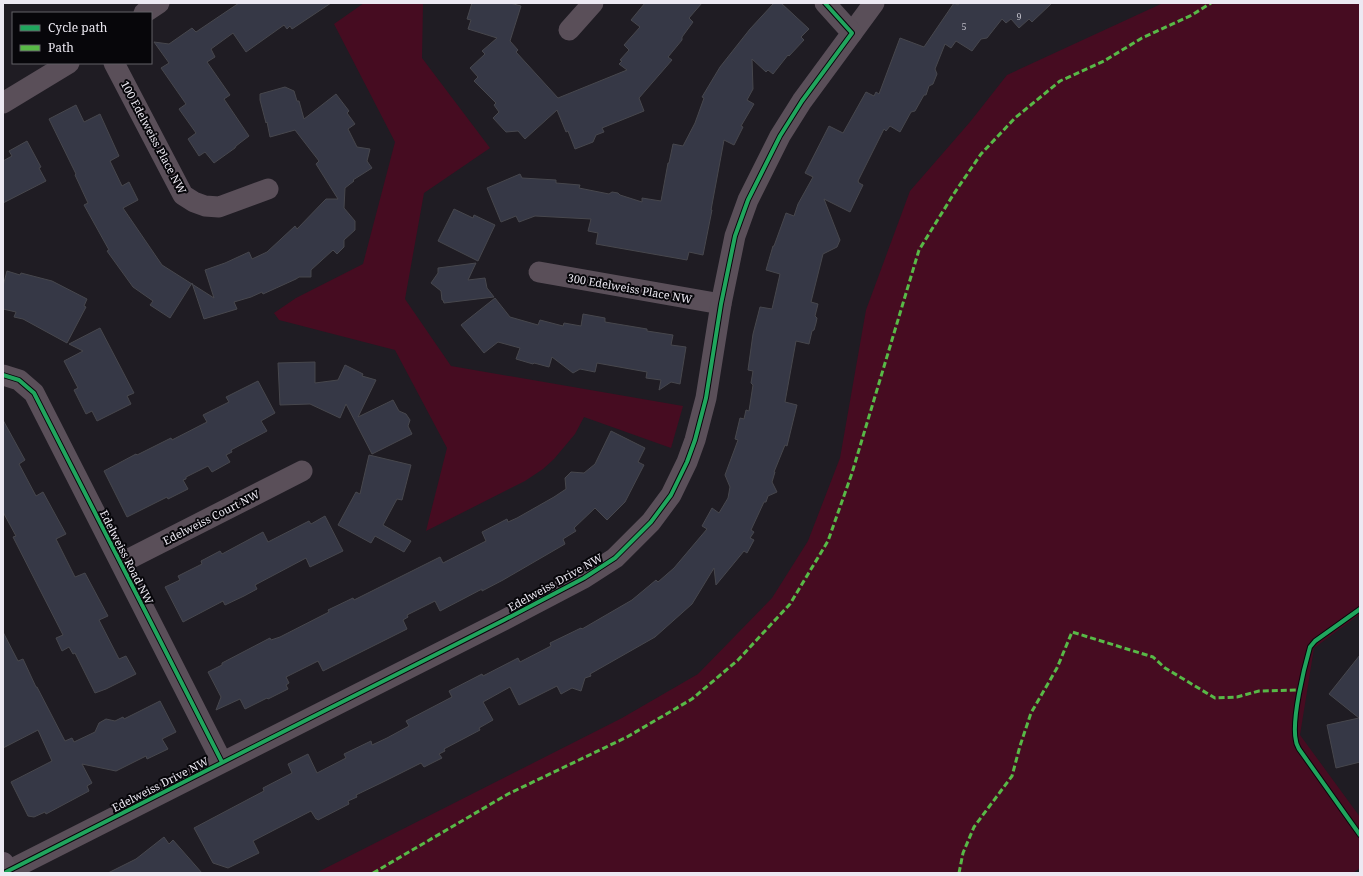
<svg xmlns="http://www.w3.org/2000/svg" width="1363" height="876" font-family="'Noto Serif',serif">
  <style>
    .green { fill: #460c21 }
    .building { fill: #363846; stroke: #47474d }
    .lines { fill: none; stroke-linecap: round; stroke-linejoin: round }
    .street { stroke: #5a4f59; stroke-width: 21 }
    .secondary { stroke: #5e515d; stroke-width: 22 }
    .quiet { stroke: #58b947; stroke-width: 3; stroke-dasharray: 6 3; stroke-linecap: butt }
    .cycleway-casing { stroke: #07060a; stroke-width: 6 }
    .cycleway { stroke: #20a55d; stroke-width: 4 }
    .labels { text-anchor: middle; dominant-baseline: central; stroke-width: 4; stroke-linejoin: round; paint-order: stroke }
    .number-label { font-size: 9px; fill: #bebdc7 }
    .street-label { font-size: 11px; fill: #ece9f2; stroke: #07060a }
  </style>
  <rect width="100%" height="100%" fill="#1f1c23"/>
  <!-- green -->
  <g class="green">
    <path d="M 364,3 L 423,3 L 422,58 L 490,148 L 424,193 L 405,299 L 451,366 L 683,406 L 671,448 L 584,417 L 575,434 L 554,459 L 543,469 L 525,481 L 426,531 L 447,448 L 395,350 L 279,320 L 274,313 L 296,298 L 363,264 L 395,142 L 334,24 Z"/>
    <path d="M 1163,3 L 1360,3 L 1360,614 L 1314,648 L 1300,735 L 1360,817 L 1360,868 L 1353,873 L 316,873 L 622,718 L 698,674 L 772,598 L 808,541 L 840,458 L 866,310 L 910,191 L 970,122 L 1007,75 Z"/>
  </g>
  <!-- building -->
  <g class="building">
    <path d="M 239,3 L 331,3 L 292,29 L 290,26 L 287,29 L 284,25 L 246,52 L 233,33 L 211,49 L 215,57 L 207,62 L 230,95 L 224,99 L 249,136 L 236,146 L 235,148 L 214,163 L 205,152 L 199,156 L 188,139 L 196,133 L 179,109 L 186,104 L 161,68 L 169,63 L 154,42 L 169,44 L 192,28 L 196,32 Z"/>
    <path d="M 472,3 L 510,3 L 521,6 L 510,41 L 518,50 L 516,52 L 558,98 L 627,70 L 619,64 L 622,61 L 620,60 L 629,50 L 624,45 L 640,27 L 631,20 L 645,3 L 702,3 L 689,18 L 693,22 L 682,37 L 682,40 L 668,57 L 672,60 L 639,98 L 644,111 L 602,128 L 604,132 L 596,135 L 593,142 L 575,149 L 568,131 L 566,132 L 557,110 L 525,139 L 518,131 L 506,132 L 493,118 L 499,112 L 494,105 L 496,103 L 474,81 L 478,77 L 470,68 L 485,54 L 482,51 L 497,38 L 468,29 L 471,20 L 467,19 Z"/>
    <path d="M 774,3 L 781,3 L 809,29 L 801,37 L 804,40 L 789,56 L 788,55 L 773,74 L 768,70 L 766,72 L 752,59 L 753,89 L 747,100 L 754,104 L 741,126 L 743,127 L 734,145 L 724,140 L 711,210 L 712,210 L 703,255 L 689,252 L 687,260 L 596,244 L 598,233 L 588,231 L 591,219 L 535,216 L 519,222 L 516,216 L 501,222 L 487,188 L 520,174 L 522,178 L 556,180 L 556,183 L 580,185 L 579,188 L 609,194 L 612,192 L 618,193 L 620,195 L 642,202 L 642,198 L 661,201 L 668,163 L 669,163 L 673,144 L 683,146 L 695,123 L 704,98 L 702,97 L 720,67 L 750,29 Z"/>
    <path d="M 954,3 L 958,5 L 959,3 L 1052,3 L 1032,22 L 1029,19 L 1019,28 L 1011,19 L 1006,23 L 1002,19 L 987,38 L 981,39 L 972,51 L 956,41 L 951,48 L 945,44 L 935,69 L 937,74 L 933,84 L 929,86 L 926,95 L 924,95 L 915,111 L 911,112 L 900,132 L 890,126 L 886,131 L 884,129 L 858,181 L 859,183 L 863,185 L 850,212 L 824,199 L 840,240 L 837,247 L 823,254 L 811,302 L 818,304 L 815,316 L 817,318 L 816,323 L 814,330 L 812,331 L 809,344 L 796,341 L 785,402 L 797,405 L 787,446 L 785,445 L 774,472 L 775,472 L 772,482 L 777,492 L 768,496 L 766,502 L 764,502 L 751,530 L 754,532 L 750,538 L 754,540 L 747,553 L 744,551 L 716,585 L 714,568 L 692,604 L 655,637 L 590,674 L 591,676 L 585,678 L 581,691 L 572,688 L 561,694 L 557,686 L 519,705 L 510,687 L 483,702 L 493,720 L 479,728 L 480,730 L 444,749 L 445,751 L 439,754 L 442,758 L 424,767 L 421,763 L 383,782 L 356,795 L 357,797 L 348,801 L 349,804 L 318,820 L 317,819 L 316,819 L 311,811 L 276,829 L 253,841 L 259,853 L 228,868 L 213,863 L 194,828 L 264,791 L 263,788 L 292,773 L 288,764 L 308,754 L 317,773 L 346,758 L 344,754 L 371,741 L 372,745 L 387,738 L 409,726 L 406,721 L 452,697 L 449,691 L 482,674 L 483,676 L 518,658 L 520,662 L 551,646 L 550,643 L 581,628 L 582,629 L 632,600 L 656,580 L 658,582 L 674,568 L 707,529 L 702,526 L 712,508 L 719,513 L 728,498 L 730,487 L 725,475 L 738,440 L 735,439 L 740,418 L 744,419 L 746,410 L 749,411 L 753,385 L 751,383 L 753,371 L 748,370 L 753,334 L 760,307 L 772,309 L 780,274 L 766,270 L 773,246 L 774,246 L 786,213 L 794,216 L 798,204 L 813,177 L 805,173 L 829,126 L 843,133 L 866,92 L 874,96 L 876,92 L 879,94 L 900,38 L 924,47 Z"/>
    <path d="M 285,87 L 294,91 L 297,101 L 299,101 L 304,119 L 336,94 L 349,111 L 347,113 L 355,124 L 348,129 L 357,147 L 370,149 L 367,161 L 372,168 L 353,180 L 354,181 L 345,188 L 344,208 L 355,221 L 355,230 L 344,240 L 344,247 L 337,254 L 333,250 L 311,270 L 311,277 L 299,277 L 296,279 L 263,294 L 262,292 L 251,297 L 234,302 L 237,309 L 204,319 L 192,283 L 170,318 L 150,305 L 153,301 L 133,287 L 107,251 L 109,250 L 84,205 L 88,203 L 75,175 L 76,174 L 49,119 L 76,105 L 84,122 L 100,114 L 119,156 L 110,161 L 122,186 L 129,182 L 138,200 L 123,208 L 162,265 L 214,298 L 205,270 L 225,263 L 249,252 L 252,259 L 267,252 L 295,226 L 297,229 L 326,199 L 338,199 L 316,164 L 319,161 L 295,130 L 270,137 L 267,122 L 266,123 L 260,100 L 260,94 Z"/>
    <path d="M 27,141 L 41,167 L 39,168 L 46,181 L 3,203 L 3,161 L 12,156 L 9,151 Z"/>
    <path d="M 454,209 L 473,218 L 474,215 L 495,225 L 478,261 L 438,241 Z"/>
    <path d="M 476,263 L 468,280 L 485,278 L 487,288 L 494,297 L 444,303 L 443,300 L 442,300 L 441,291 L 431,283 L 438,273 L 438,268 Z"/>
    <path d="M 7,271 L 20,275 L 21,273 L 52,281 L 87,299 L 84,306 L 86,307 L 67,343 L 23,319 L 14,317 L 16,312 L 3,309 L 3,286 Z"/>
    <path d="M 495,298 L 510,317 L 538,325 L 540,320 L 563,326 L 564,323 L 581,326 L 583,314 L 605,318 L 605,322 L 647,329 L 647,331 L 673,335 L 671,345 L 686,347 L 680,384 L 671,382 L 659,390 L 661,380 L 646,378 L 647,372 L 597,363 L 595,372 L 580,369 L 573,373 L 552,357 L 549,367 L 534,363 L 533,364 L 516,359 L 520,348 L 498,342 L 484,353 L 461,325 Z"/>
    <path d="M 100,328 L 134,393 L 127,396 L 131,404 L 97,421 L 92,411 L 86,414 L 74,390 L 78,388 L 64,361 L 83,351 L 69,344 Z"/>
    <path d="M 315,362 L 315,383 L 338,380 L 345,365 L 363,374 L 362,376 L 376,380 L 358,417 L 393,400 L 399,411 L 406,414 L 410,420 L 408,426 L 412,434 L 372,454 L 346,404 L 340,418 L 310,404 L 280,405 L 278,363 Z"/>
    <path d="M 258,381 L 275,413 L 261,421 L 267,431 L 231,450 L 232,452 L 226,455 L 230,462 L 212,472 L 208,466 L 186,477 L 186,479 L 183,480 L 188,489 L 168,499 L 167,497 L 127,517 L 104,471 L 136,454 L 137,455 L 171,438 L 172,440 L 207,422 L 203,415 L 229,402 L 226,397 Z"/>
    <path d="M 3,420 L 25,460 L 19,464 L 36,496 L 43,492 L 66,534 L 56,539 L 75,577 L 85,573 L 108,616 L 99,620 L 119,659 L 126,656 L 136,674 L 106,689 L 95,693 L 75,653 L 73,654 L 69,647 L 62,651 L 56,638 L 63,635 L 13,537 L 16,536 L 3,512 Z"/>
    <path d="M 611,431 L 645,448 L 638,462 L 644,465 L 625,502 L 607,520 L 595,508 L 574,528 L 576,531 L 563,539 L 565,544 L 503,580 L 482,591 L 482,589 L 440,611 L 435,601 L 407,615 L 408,617 L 403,620 L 407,629 L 323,671 L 318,661 L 286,677 L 289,683 L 286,685 L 288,689 L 268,699 L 267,698 L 245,709 L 240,699 L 216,710 L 221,697 L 208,672 L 222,665 L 222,663 L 270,638 L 271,640 L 280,637 L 329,612 L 328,610 L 353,598 L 354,600 L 440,557 L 443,563 L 486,541 L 482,532 L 507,519 L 508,522 L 517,518 L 554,497 L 566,489 L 565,478 L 571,472 L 584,473 L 595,464 Z"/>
    <path d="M 369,455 L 411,465 L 402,500 L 397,499 L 383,525 L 411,541 L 404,552 L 375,536 L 371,543 L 338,525 L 356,492 L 360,494 Z"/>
    <path d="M 325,516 L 343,551 L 310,567 L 306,558 L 255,585 L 257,589 L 244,596 L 225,605 L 223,601 L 183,622 L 165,587 L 180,580 L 178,576 L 202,564 L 201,561 L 220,551 L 222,554 L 263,532 L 268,542 L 309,521 L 311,524 Z"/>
    <path d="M 3,632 L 18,661 L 23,659 L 36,687 L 37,687 L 65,741 L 72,738 L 74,742 L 95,732 L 99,723 L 106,719 L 115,721 L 123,717 L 124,719 L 160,701 L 176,732 L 162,739 L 168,749 L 147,759 L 146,756 L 116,771 L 82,764 L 92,783 L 87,786 L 89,791 L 46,814 L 45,812 L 34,817 L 28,816 L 11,782 L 52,761 L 38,730 L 3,748 Z"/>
    <path d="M 1360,655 L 1360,762 L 1336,768 L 1327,725 L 1359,718 L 1329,694 Z"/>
    <path d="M 164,837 L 169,844 L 173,840 L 202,873 L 108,873 L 136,859 Z"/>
  </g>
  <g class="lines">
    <!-- street -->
    <g class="street">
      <path d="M 144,13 L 159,3"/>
      <path d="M 569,30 L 593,3"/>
      <path d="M 852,33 L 874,3"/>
      <path d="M 114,63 L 183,195 L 194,202 L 205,206 L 219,207 L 268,189"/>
      <path d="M 3,103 L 69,63"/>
      <path d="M 539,272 L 721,304"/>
      <path d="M 3,375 L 19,380 L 34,393 L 222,762"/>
      <path d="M 121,563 L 302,471"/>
      <path d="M 6,872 L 504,620 L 584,578 L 615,558 L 651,522 L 671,495 L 687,462 L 695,440 L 706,398 L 721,304 L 735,236 L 748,200 L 780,136 L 802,101 L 852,33 L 825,3"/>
    </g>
    <!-- secondary -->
    <path class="secondary" d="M 3,863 L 6,873"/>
    <!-- quiet -->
    <g class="quiet">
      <path d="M 373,873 L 508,794 L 627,737 L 692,699 L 738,660 L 790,604 L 828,541 L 852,473 L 919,250 L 953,195 L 981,154 L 1015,118 L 1060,81 L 1104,61 L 1142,38 L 1192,15 L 1211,3"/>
      <path d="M 959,873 L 963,853 L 974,827 L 1012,776 L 1020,746 L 1031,713 L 1057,668 L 1072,632 L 1153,657 L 1165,668 L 1215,698 L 1237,697 L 1259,691 L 1300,690"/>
    </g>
    <!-- cycleway casing -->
    <g class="cycleway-casing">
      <g id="cycleway">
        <path d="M 3,375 L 19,380 L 34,393 L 222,762"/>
        <path d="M 1360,609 L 1315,641 L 1310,647 C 1304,668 1291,721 1296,741 C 1296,744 1298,747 1299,749 L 1360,835"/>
        <path d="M 6,872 L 504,620 L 584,578 L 615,558 L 651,522 L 671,495 L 687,462 L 695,440 L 706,398 L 721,304 L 735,236 L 748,200 L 780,136 L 802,101 L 852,33 L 825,3"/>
      </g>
    </g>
    <!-- cycleway -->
    <use href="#cycleway" class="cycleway"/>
  </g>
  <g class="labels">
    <!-- number labels -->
    <g class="number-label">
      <text x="1019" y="16">9</text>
      <text x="964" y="26">5</text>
    </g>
    <!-- street labels -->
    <g class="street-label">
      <text transform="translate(154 137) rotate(62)">100 Edelweiss Place NW</text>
      <text transform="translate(630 288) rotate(10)">300 Edelweiss Place NW</text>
      <text transform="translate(211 517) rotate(-27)">Edelweiss Court NW</text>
      <text transform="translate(127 557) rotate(63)">Edelweiss Road NW</text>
      <text transform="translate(555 582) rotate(-29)">Edelweiss Drive NW</text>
      <text transform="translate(160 784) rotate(-27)">Edelweiss Drive NW</text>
    </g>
  </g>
  <!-- border -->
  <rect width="1363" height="876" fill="none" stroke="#ece9f2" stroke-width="8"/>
  <!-- legend -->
  <rect x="12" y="12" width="140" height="52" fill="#07060a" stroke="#636167"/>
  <rect x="20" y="25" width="20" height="6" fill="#20a55d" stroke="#636167"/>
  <text x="48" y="32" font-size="12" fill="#ece9f2">Cycle path</text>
  <rect x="20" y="45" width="20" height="6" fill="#58b947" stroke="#636167"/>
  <text x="48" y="52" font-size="12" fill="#ece9f2">Path</text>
</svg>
